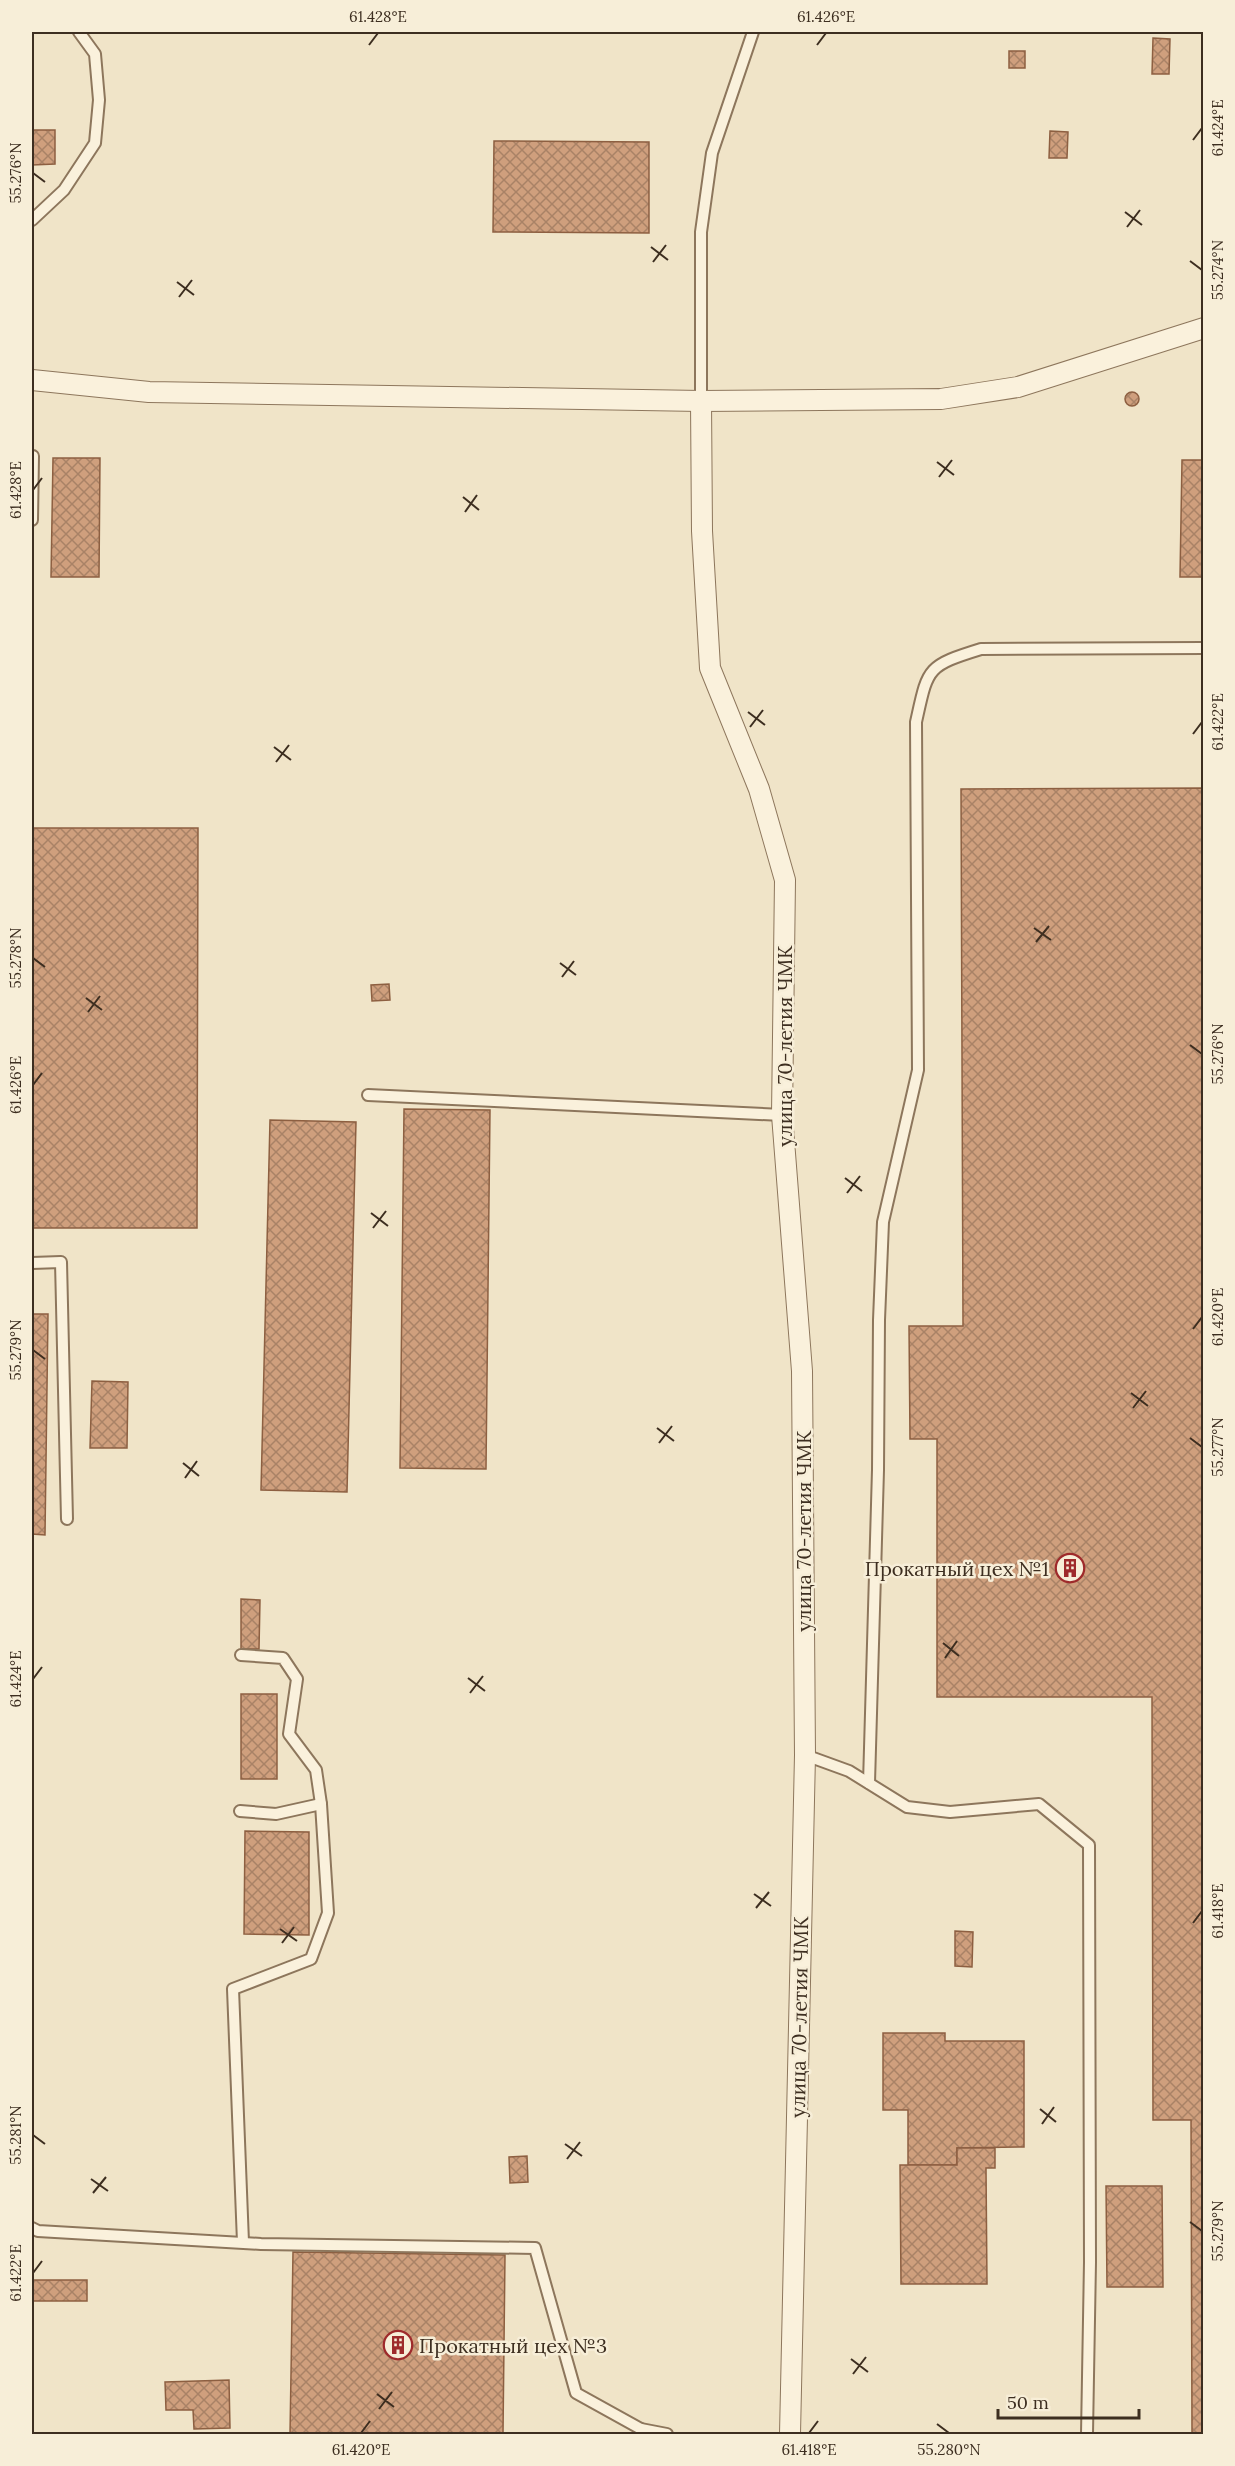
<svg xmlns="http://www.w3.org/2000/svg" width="1235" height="2466" font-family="Lora,serif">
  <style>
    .building { fill: url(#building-cross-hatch); stroke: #8d5f41; stroke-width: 1.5 }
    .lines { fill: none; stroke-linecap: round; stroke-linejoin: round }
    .lane-casing { stroke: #8d765c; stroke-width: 14 }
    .street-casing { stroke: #8d765c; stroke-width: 22 }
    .lane { stroke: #faf1dc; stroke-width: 10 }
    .street { stroke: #faf1dc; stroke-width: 20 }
    .ticks { fill: none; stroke: #3d2e20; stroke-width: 2 }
    .labels { text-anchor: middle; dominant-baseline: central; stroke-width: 5; stroke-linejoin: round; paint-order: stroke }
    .street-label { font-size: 20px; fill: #3d2e20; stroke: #f7eed8 }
    .poi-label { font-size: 20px; fill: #3d2e20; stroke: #f7eed8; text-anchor: end }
    .neatline { fill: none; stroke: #3d2e20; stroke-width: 2 }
    .ticks-label { font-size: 15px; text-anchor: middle; fill: #3d2e20 }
  </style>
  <defs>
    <pattern id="building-cross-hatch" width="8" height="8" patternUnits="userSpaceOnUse" patternTransform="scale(1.5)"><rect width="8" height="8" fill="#cf9f7d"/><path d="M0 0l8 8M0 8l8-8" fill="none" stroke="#a98266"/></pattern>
  </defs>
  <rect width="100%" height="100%" fill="#f0e4c8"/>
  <!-- building -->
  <g class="building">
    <path d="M 1153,38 L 1170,39 L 1169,74 L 1152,74 Z"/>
    <rect x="1009" y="51" width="16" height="17"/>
    <path d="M 32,130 L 55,130 L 55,164 L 32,165 Z"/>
    <path d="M 1050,131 L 1068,132 L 1067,158 L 1049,158 Z"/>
    <path d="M 494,141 L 649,142 L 649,233 L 493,232 Z"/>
    <circle cx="1132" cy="399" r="7"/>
    <path d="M 53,458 L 100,458 L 99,577 L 51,577 Z"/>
    <path d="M 1182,460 L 1204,460 L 1204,577 L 1180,577 Z"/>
    <path d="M 1204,788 L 1204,2434 L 1192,2434 L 1191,2120 L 1153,2120 L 1152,1697 L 937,1697 L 937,1439 L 910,1439 L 909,1326 L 963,1326 L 961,789 Z"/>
    <path d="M 32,828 L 198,828 L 197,1228 L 32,1228 Z"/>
    <path d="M 389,984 L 390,1000 L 372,1001 L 371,985 Z"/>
    <path d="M 404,1109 L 490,1110 L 486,1469 L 400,1468 Z"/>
    <path d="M 270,1120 L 356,1122 L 347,1492 L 261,1490 Z"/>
    <path d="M 32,1314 L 48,1314 L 45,1535 L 32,1534 Z"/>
    <path d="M 92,1381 L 128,1382 L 127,1448 L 90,1448 Z"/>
    <path d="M 241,1599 L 260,1600 L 259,1649 L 241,1649 Z"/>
    <rect x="241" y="1694" width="36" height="85"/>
    <path d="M 245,1831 L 309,1832 L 309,1935 L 244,1934 Z"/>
    <path d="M 955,1931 L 973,1932 L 972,1967 L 955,1966 Z"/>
    <path d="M 883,2033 L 945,2033 L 945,2041 L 1024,2041 L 1024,2147 L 957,2148 L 957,2165 L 908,2165 L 908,2110 L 883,2110 Z"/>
    <path d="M 957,2148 L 995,2148 L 995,2168 L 986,2168 L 987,2284 L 901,2284 L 900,2165 L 957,2165 Z"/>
    <path d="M 527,2156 L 528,2182 L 510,2183 L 509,2157 Z"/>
    <path d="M 1106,2186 L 1162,2186 L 1163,2287 L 1107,2287 Z"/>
    <path d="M 293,2252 L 505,2255 L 503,2434 L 290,2434 Z"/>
    <rect x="32" y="2280" width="55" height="21"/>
    <path d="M 229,2380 L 230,2428 L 194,2429 L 193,2410 L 166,2410 L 165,2382 Z"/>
  </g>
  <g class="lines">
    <!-- lane casing -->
    <g class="lane-casing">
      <g id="lane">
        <path d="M 32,220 L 64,190 L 95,143 L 99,100 L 95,54 L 79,32"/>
        <path d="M 701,401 L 701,232 L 712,153 L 753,32"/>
        <path d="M 32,520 L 33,456"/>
        <path d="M 368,1095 L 782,1115"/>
        <path d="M 32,1263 L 61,1262 L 67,1519"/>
        <path d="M 241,1655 L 283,1658 L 297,1679 L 289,1734 L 316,1770 L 321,1804 L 328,1913 L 311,1959 L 233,1989 L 243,2242"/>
        <path d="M 805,1755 L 849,1771 L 907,1807 L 950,1812 L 1039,1804 L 1089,1845 L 1090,2262 L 1087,2434"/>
        <path d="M 869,1783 L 878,1470 L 879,1320 L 883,1222 L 918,1070 L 916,722 C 928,668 926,666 981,649 L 1204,648"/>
        <path d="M 240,1811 L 276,1814 L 321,1804"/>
        <path d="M 32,2228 L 38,2231 L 261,2244 L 535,2248 L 576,2393 L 641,2429 L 642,2434"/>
        <path d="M 641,2429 L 667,2434"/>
      </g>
    </g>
    <!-- street casing -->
    <g class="street-casing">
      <g id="street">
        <path d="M 32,380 L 149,392 L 701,401 L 941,399 L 1018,387 L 1204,328"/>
        <path d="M 701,401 L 702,531 L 710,668 L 759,789 L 785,880 L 782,1115 L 802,1371 L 805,1755 L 790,2434"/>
      </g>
    </g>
    <!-- lane -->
    <use href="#lane" class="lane"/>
    <!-- street -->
    <use href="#street" class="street"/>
  </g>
  <!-- ticks -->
  <path class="ticks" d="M 369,45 L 378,33M 817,45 L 826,33M 1193,140 L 1202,128M 33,173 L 45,182M 1125,212 L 1142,225M 1127,227 L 1140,210M 651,247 L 668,260M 1190,261 L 1202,270M 653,262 L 666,245M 177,282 L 194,295M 179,297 L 192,280M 937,462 L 954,475M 939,477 L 952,460M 33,490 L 42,478M 463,497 L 479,510M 465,512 L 477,495M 748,712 L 765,725M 750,727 L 763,710M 1193,734 L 1202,722M 274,747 L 291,760M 276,762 L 289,745M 1034,928 L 1051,940M 1036,942 L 1049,926M 33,958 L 45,967M 560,963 L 576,975M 562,977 L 574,961M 86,998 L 102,1010M 88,1012 L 100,996M 1190,1045 L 1202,1054M 33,1085 L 42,1073M 845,1178 L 862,1191M 847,1193 L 860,1176M 371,1213 L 388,1226M 373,1228 L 386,1211M 1193,1329 L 1202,1317M 33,1350 L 45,1359M 1131,1393 L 1148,1406M 1133,1408 L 1146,1391M 657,1428 L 674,1441M 1190,1438 L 1202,1447M 659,1443 L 672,1426M 183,1463 L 199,1476M 185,1478 L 197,1461M 943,1643 L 959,1656M 945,1658 L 957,1641M 468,1678 L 485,1691M 33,1679 L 42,1667M 470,1693 L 483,1676M 754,1894 L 771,1906M 756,1908 L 769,1892M 1193,1923 L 1202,1911M 280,1929 L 297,1941M 282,1943 L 294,1927M 1040,2109 L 1056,2122M 1042,2124 L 1054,2107M 33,2135 L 45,2144M 565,2144 L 582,2156M 567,2159 L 580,2142M 91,2179 L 108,2191M 93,2193 L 106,2177M 1190,2222 L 1202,2231M 33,2273 L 42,2261M 851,2359 L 868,2372M 853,2374 L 866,2357M 377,2394 L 394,2407M 379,2409 L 392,2392M 937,2424 L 949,2433M 361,2433 L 370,2421M 809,2433 L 818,2421"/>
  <!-- icons -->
  <defs>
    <g id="building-ring" transform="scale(1.5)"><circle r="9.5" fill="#f7eed8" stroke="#9e2a2b" stroke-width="1.5"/><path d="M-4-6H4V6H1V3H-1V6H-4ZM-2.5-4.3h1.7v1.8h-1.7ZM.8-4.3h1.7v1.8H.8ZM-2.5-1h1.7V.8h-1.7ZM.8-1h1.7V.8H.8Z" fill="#9e2a2b"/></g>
  </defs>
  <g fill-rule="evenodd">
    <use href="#building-ring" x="1070" y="1568"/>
    <use href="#building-ring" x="398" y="2345"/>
  </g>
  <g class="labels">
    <!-- street labels -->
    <g class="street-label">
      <text transform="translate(784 1046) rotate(-90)">улица 70-летия ЧМК</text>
      <text transform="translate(803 1531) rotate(-90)">улица 70-летия ЧМК</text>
      <text transform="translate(799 2017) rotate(-89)">улица 70-летия ЧМК</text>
    </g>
    <!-- poi labels -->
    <g class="poi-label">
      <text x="1049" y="1568">Прокатный цех №1</text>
      <text x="419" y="2345" text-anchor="start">Прокатный цех №3</text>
    </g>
  </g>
  <!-- border -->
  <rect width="1235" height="2466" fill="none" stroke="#f7eed8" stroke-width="66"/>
  <!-- scale -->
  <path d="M998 2409v9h141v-9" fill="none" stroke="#3d2e20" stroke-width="3"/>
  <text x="1007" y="2409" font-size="18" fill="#3d2e20" stroke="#f7eed8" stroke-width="4.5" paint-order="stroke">50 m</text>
  <rect x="33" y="33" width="1169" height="2400" class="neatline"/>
  <g class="ticks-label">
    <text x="378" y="22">61.428°E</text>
    <text x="826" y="22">61.426°E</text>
    <text transform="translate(1218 128) rotate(-90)" y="5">61.424°E</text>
    <text transform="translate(16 173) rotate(-90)" y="5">55.276°N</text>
    <text transform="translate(1218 270) rotate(-90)" y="5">55.274°N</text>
    <text transform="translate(16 490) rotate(-90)" y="5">61.428°E</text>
    <text transform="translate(1218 722) rotate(-90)" y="5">61.422°E</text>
    <text transform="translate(16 958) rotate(-90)" y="5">55.278°N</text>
    <text transform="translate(1218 1054) rotate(-90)" y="5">55.276°N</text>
    <text transform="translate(16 1085) rotate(-90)" y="5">61.426°E</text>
    <text transform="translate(1218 1317) rotate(-90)" y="5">61.420°E</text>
    <text transform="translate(16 1350) rotate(-90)" y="5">55.279°N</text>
    <text transform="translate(1218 1447) rotate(-90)" y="5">55.277°N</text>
    <text transform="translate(16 1679) rotate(-90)" y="5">61.424°E</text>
    <text transform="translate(1218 1911) rotate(-90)" y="5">61.418°E</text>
    <text transform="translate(16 2135) rotate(-90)" y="5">55.281°N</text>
    <text transform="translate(1218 2231) rotate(-90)" y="5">55.279°N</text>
    <text transform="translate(16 2273) rotate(-90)" y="5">61.422°E</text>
    <text x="361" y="2455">61.420°E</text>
    <text x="809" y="2455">61.418°E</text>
    <text x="949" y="2455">55.280°N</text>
  </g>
</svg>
